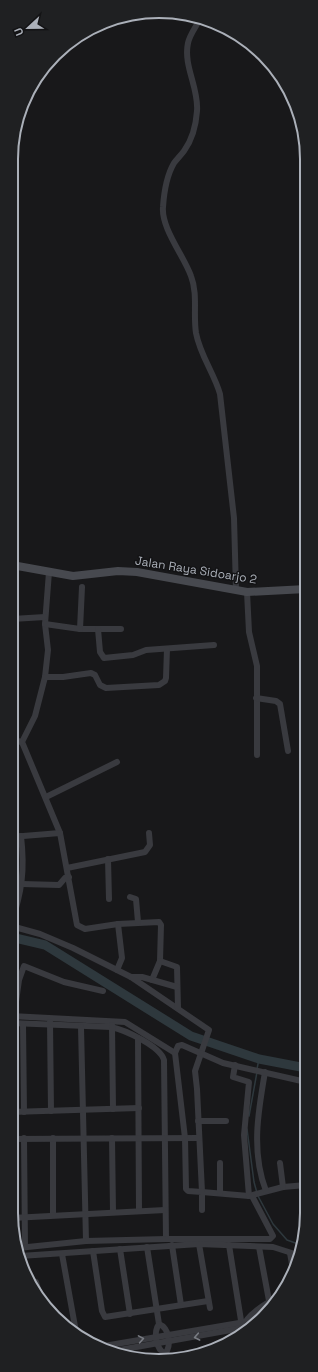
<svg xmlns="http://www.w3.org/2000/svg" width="318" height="1372" font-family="'Space Grotesk',sans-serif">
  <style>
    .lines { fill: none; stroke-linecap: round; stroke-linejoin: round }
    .stream { stroke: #2e383d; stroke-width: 1.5 }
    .river { stroke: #2e383d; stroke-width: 9 }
    .street { stroke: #393a3f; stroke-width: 6 }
    .secondary { stroke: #47494f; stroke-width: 8 }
    .oneway { stroke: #787b82 }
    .labels { text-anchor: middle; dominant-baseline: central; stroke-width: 3; stroke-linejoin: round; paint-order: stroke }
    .street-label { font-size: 12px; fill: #abb0b9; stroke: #131315 }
    .rim { fill: none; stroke: #abb0b9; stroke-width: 2 }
  </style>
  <rect width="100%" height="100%" fill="#18181a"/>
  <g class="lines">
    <!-- stream -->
    <g class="stream">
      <path d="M 257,1069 L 259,1059"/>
      <path d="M 249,1116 L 257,1072"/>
      <path d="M 247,1129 L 254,1182 L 257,1193"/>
      <path d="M 258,1196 L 273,1224 L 287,1240 L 301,1245"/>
    </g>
    <!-- river -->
    <path class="river" d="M 11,937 L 45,945 L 191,1036 L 259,1059 L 306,1068"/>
    <!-- street -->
    <g class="street">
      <path d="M 200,19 C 196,27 190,34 188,43 C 183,66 199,88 197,111 C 196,125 192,140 184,151 C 181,155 177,159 174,163 C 167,175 164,192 163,207 C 161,228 184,256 191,276 C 198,294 193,314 196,333 C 200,355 214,373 220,394 L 234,518 L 236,590"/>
      <path d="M 49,572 L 45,624 L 48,650 L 45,677 L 35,716 L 22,742 L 60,833 L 77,925 L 85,929 L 118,924 L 159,922 L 161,925 L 160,961 L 152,980"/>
      <path d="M 82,587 L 80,629 L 121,629"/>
      <path d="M 247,592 L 249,632 L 257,666 L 257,755"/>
      <path d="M 12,619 L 45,617"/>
      <path d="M 45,624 L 80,629"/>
      <path d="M 98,629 L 100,652 L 104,658 L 133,655 L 146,650 L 214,645"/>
      <path d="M 45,677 L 63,677 L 91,673 L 95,675 L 100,685 L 106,688 L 159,685 L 165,681 L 166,678 L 167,649"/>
      <path d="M 256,698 L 276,701 L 280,704 L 288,751"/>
      <path d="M 12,740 L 22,742"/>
      <path d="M 46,797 L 117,762"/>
      <path d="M 11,837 L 60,833"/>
      <path d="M 108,859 L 109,899"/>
      <path d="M 67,868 L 145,852 L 150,845 L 149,833"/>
      <path d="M 22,884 L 59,885 L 65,878 L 69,877"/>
      <path d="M 130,897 L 136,899 L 138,922"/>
      <path d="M 11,925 C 22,891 25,870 21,836"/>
      <path d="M 11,926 L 40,934 L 73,948 L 131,977 L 209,1030 L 195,1071 L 197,1089 L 202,1192 L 249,1196 L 283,1187 L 306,1185"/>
      <path d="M 160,961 L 177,967 L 178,1008"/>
      <path d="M 117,970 L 122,958 L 118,924"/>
      <path d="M 131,977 L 142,977 L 177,987"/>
      <path d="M 11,1016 L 125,1022 L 175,1053"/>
      <path d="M 14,1016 L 19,980 L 24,966 L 64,982 L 103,991"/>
      <path d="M 50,1022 L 51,1111"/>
      <path d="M 11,1023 L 111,1027 C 125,1030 160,1046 164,1060 L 166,1239"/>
      <path d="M 23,1024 L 24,1112"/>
      <path d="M 112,1025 L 113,1109"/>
      <path d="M 81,1027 L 86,1241"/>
      <path d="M 138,1038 L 139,1211"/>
      <path d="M 235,1065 L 233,1077 L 249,1082 L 244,1135 L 249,1196"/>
      <path d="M 265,1072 C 258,1112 251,1152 266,1191"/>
      <path d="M 11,1112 L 139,1108"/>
      <path d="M 198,1121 L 226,1121"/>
      <path d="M 24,1138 L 25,1247"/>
      <path d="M 53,1138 L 53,1215"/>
      <path d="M 112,1138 L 113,1212"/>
      <path d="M 11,1139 L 199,1138"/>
      <path d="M 305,1142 L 306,1096"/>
      <path d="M 220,1163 L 220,1193"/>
      <path d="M 280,1163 L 283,1187"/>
      <path d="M 202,1210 L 202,1192 L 188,1191 L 186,1189 L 185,1138 L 175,1053 L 178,1046 L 182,1045 L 223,1063 L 306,1082"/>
      <path d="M 12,1218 L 165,1210"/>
      <path d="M 199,1244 L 210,1308"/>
      <path d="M 172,1245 L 181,1305"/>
      <path d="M 229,1245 L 243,1333"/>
      <path d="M 147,1247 L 159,1324"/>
      <path d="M 259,1247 L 270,1306"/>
      <path d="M 18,1248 L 86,1241 L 166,1239 L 270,1239 L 273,1236 L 252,1196"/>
      <path d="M 120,1249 L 130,1314"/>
      <path d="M 93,1251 L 102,1311 L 105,1317 L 208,1301"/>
      <path d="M 290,1253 L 293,1270"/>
      <path d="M 62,1254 L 76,1332"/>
      <path d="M 20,1256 L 199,1244 L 273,1247 L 298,1255"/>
      <path d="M 30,1281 L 36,1282 L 41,1299"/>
      <path d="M 159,1324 C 169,1328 172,1345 165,1354 C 156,1349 153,1332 159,1324 Z"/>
      <path d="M 98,1347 L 245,1322"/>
      <path d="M 114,1351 L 242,1328 C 247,1315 265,1303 278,1298"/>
    </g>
    <!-- secondary -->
    <path class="secondary" d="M 12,565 L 73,576 L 118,571 L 137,572 L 247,592 L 306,589"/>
  </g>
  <!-- one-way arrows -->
  <defs><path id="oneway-chevron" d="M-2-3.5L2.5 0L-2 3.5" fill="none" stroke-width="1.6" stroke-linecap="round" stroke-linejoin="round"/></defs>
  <g class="oneway">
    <use href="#oneway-chevron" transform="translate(197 1337) rotate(169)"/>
    <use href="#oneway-chevron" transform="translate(141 1339) rotate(-10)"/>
  </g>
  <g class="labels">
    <!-- street labels -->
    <g class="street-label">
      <text transform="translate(196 570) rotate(9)">Jalan Raya Sidoarjo 2</text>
    </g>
  </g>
  <!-- crop -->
  <path d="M0 0H318V1372H0ZM159 18H159A141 141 0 0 1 300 159V1213A141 141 0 0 1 159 1354H159A141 141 0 0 1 18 1213V159A141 141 0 0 1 159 18Z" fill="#1f2022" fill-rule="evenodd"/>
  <path class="rim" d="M159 18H159A141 141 0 0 1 300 159V1213A141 141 0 0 1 159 1354H159A141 141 0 0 1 18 1213V159A141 141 0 0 1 159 18Z"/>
  <!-- north arrow -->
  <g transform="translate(28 28) rotate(248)" stroke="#131315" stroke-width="3" paint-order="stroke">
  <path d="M0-3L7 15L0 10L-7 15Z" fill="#abb0b9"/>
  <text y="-6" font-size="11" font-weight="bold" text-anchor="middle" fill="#abb0b9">U</text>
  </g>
</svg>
